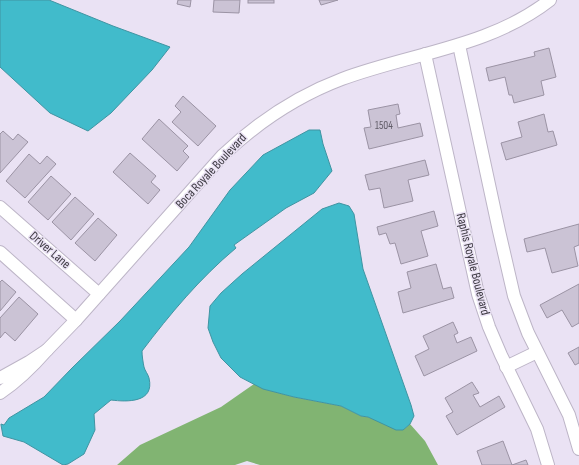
<svg xmlns="http://www.w3.org/2000/svg" width="579" height="465" font-family="'Sofia Sans Condensed',sans-serif">
  <style>
    .forest { fill: #81b472 }
    .water { fill: #41bbcb; stroke: #4094a2 }
    .building { fill: #cbc3d5; stroke: #9b93a4 }
    .lines { fill: none; stroke-linecap: round; stroke-linejoin: round }
    .minor-casing { stroke: #bdb5c7; stroke-width: 14 }
    .minor { stroke: #fff; stroke-width: 12 }
    .labels { text-anchor: middle; dominant-baseline: central; stroke-width: 3; stroke-linejoin: round; paint-order: stroke }
    .number-label { font-size: 11px; fill: #605c67 }
    .street-label { font-size: 13px; fill: #3d3a42; stroke: #eae2f4 }
  </style>
  <rect width="100%" height="100%" fill="#eae2f4"/>
  <!-- forest -->
  <path class="forest" d="M 254,384 L 264,389 L 294,397 L 341,406 L 361,416 L 368,417 L 403,430 L 410,424 L 425,441 L 438,465 L 260,465 L 247,461 L 235,465 L 117,465 L 140,445 L 221,407 Z"/>
  <!-- water -->
  <g class="water">
    <path d="M 0,0 L 49,0 L 113,26 L 170,47 L 152,70 L 111,113 L 88,131 L 50,113 L 0,67 Z"/>
    <path d="M 309,130 L 320,130 L 323,144 L 332,171 L 314,193 L 286,208 L 234,245 L 236,248 C 200,278 170,314 142,351 C 142,356 143,362 144,367 C 145,371 148,374 149,378 C 155,403 127,402 111,400 L 94,414 L 95,430 L 84,454 L 68,464 L 63,465 L 24,442 L 3,436 L 1,425 L 1,424 L 4,425 L 9,418 L 44,397 L 72,368 L 120,321 L 189,247 L 230,190 L 263,155 Z"/>
    <path d="M 339,203 L 349,206 L 354,214 L 363,269 L 411,405 L 414,416 L 410,424 L 403,430 L 396,430 L 368,417 L 361,416 L 341,406 L 294,397 L 263,389 L 240,377 L 221,358 L 213,342 L 208,328 L 210,306 L 221,293 L 242,274 L 322,209 Z"/>
  </g>
  <!-- building -->
  <g class="building">
    <path d="M 178,0 L 191,0 L 190,7 L 177,4 Z"/>
    <path d="M 214,0 L 240,0 L 239,13 L 213,12 Z"/>
    <rect x="248" y="0" width="26" height="3"/>
    <path d="M 319,0 L 338,0 L 321,5 Z"/>
    <path d="M 549,48 L 556,77 L 541,81 L 544,95 L 514,103 L 512,95 L 509,95 L 505,77 L 489,81 L 486,68 L 535,56 L 534,52 Z"/>
    <path d="M 183,96 L 216,126 L 198,146 L 172,122 L 181,112 L 175,106 Z"/>
    <path d="M 398,104 L 400,114 L 396,115 L 398,128 L 420,123 L 423,136 L 369,149 L 364,128 L 371,127 L 368,110 Z"/>
    <path d="M 544,114 L 548,132 L 553,131 L 557,145 L 506,160 L 501,143 L 522,137 L 518,122 Z"/>
    <path d="M 159,119 L 188,146 L 183,151 L 189,157 L 177,171 L 142,139 Z"/>
    <path d="M 3,131 L 13,140 L 18,134 L 28,142 L 0,173 L 0,134 Z"/>
    <path d="M 130,153 L 156,176 L 151,182 L 160,190 L 148,204 L 113,172 Z"/>
    <path d="M 29,154 L 40,164 L 47,156 L 56,164 L 25,198 L 6,181 Z"/>
    <path d="M 425,160 L 429,175 L 408,180 L 413,201 L 384,208 L 380,188 L 369,190 L 365,175 Z"/>
    <path d="M 51,176 L 71,194 L 48,220 L 28,202 Z"/>
    <path d="M 75,197 L 94,214 L 71,240 L 52,222 Z"/>
    <path d="M 434,211 L 438,226 L 421,231 L 428,256 L 401,264 L 395,243 L 390,244 L 386,233 L 379,235 L 377,227 Z"/>
    <path d="M 98,218 L 117,235 L 95,261 L 75,243 Z"/>
    <path d="M 579,224 L 579,245 L 574,247 L 578,266 L 552,273 L 545,248 L 527,252 L 524,239 Z"/>
    <path d="M 436,264 L 443,289 L 451,287 L 454,298 L 403,313 L 398,292 L 411,288 L 407,272 Z"/>
    <path d="M 2,280 L 16,292 L 0,311 L 0,282 Z"/>
    <path d="M 579,284 L 579,323 L 572,327 L 562,310 L 547,318 L 540,305 Z"/>
    <path d="M 19,297 L 38,314 L 15,341 L 5,332 L 0,338 L 0,318 Z"/>
    <path d="M 453,322 L 458,333 L 454,335 L 457,343 L 471,337 L 477,351 L 424,376 L 415,356 L 429,349 L 423,336 Z"/>
    <path d="M 579,347 L 579,363 L 575,365 L 568,353 Z"/>
    <path d="M 472,382 L 479,393 L 473,395 L 480,407 L 499,396 L 505,407 L 457,435 L 446,416 L 453,412 L 445,398 Z"/>
    <path d="M 503,441 L 512,465 L 526,460 L 528,465 L 482,465 L 477,451 Z"/>
  </g>
  <g class="lines">
    <!-- minor casing -->
    <g class="minor-casing">
      <g id="minor">
        <path d="M 459,45 L 499,231 L 514,296 L 528,333 L 569,415 L 579,449"/>
        <path d="M 425,54 L 478,294 L 489,327 L 501,355 L 537,429 L 548,465"/>
        <path d="M 0,207 L 99,294"/>
        <path d="M 0,252 L 76,320"/>
        <path d="M 47,350 L 76,320 L 223,155 C 258,122 297,96 342,79 C 412,53 490,47 550,0"/>
        <path d="M 506,367 L 537,352"/>
        <path d="M 0,378 L 29,362 L 47,350 C 33,366 18,381 0,393"/>
      </g>
    </g>
    <!-- minor -->
    <use href="#minor" class="minor"/>
  </g>
  <g class="labels">
    <!-- number labels -->
    <g class="number-label">
      <text x="384" y="125">1504</text>
    </g>
    <!-- street labels -->
    <g class="street-label">
      <text transform="translate(211 171) rotate(-47)">Boca Royale Boulevard</text>
      <text transform="translate(50 250) rotate(41)">Driver Lane</text>
      <text transform="translate(473 264) rotate(76)">Raphis Royale Boulevard</text>
    </g>
  </g>
</svg>
